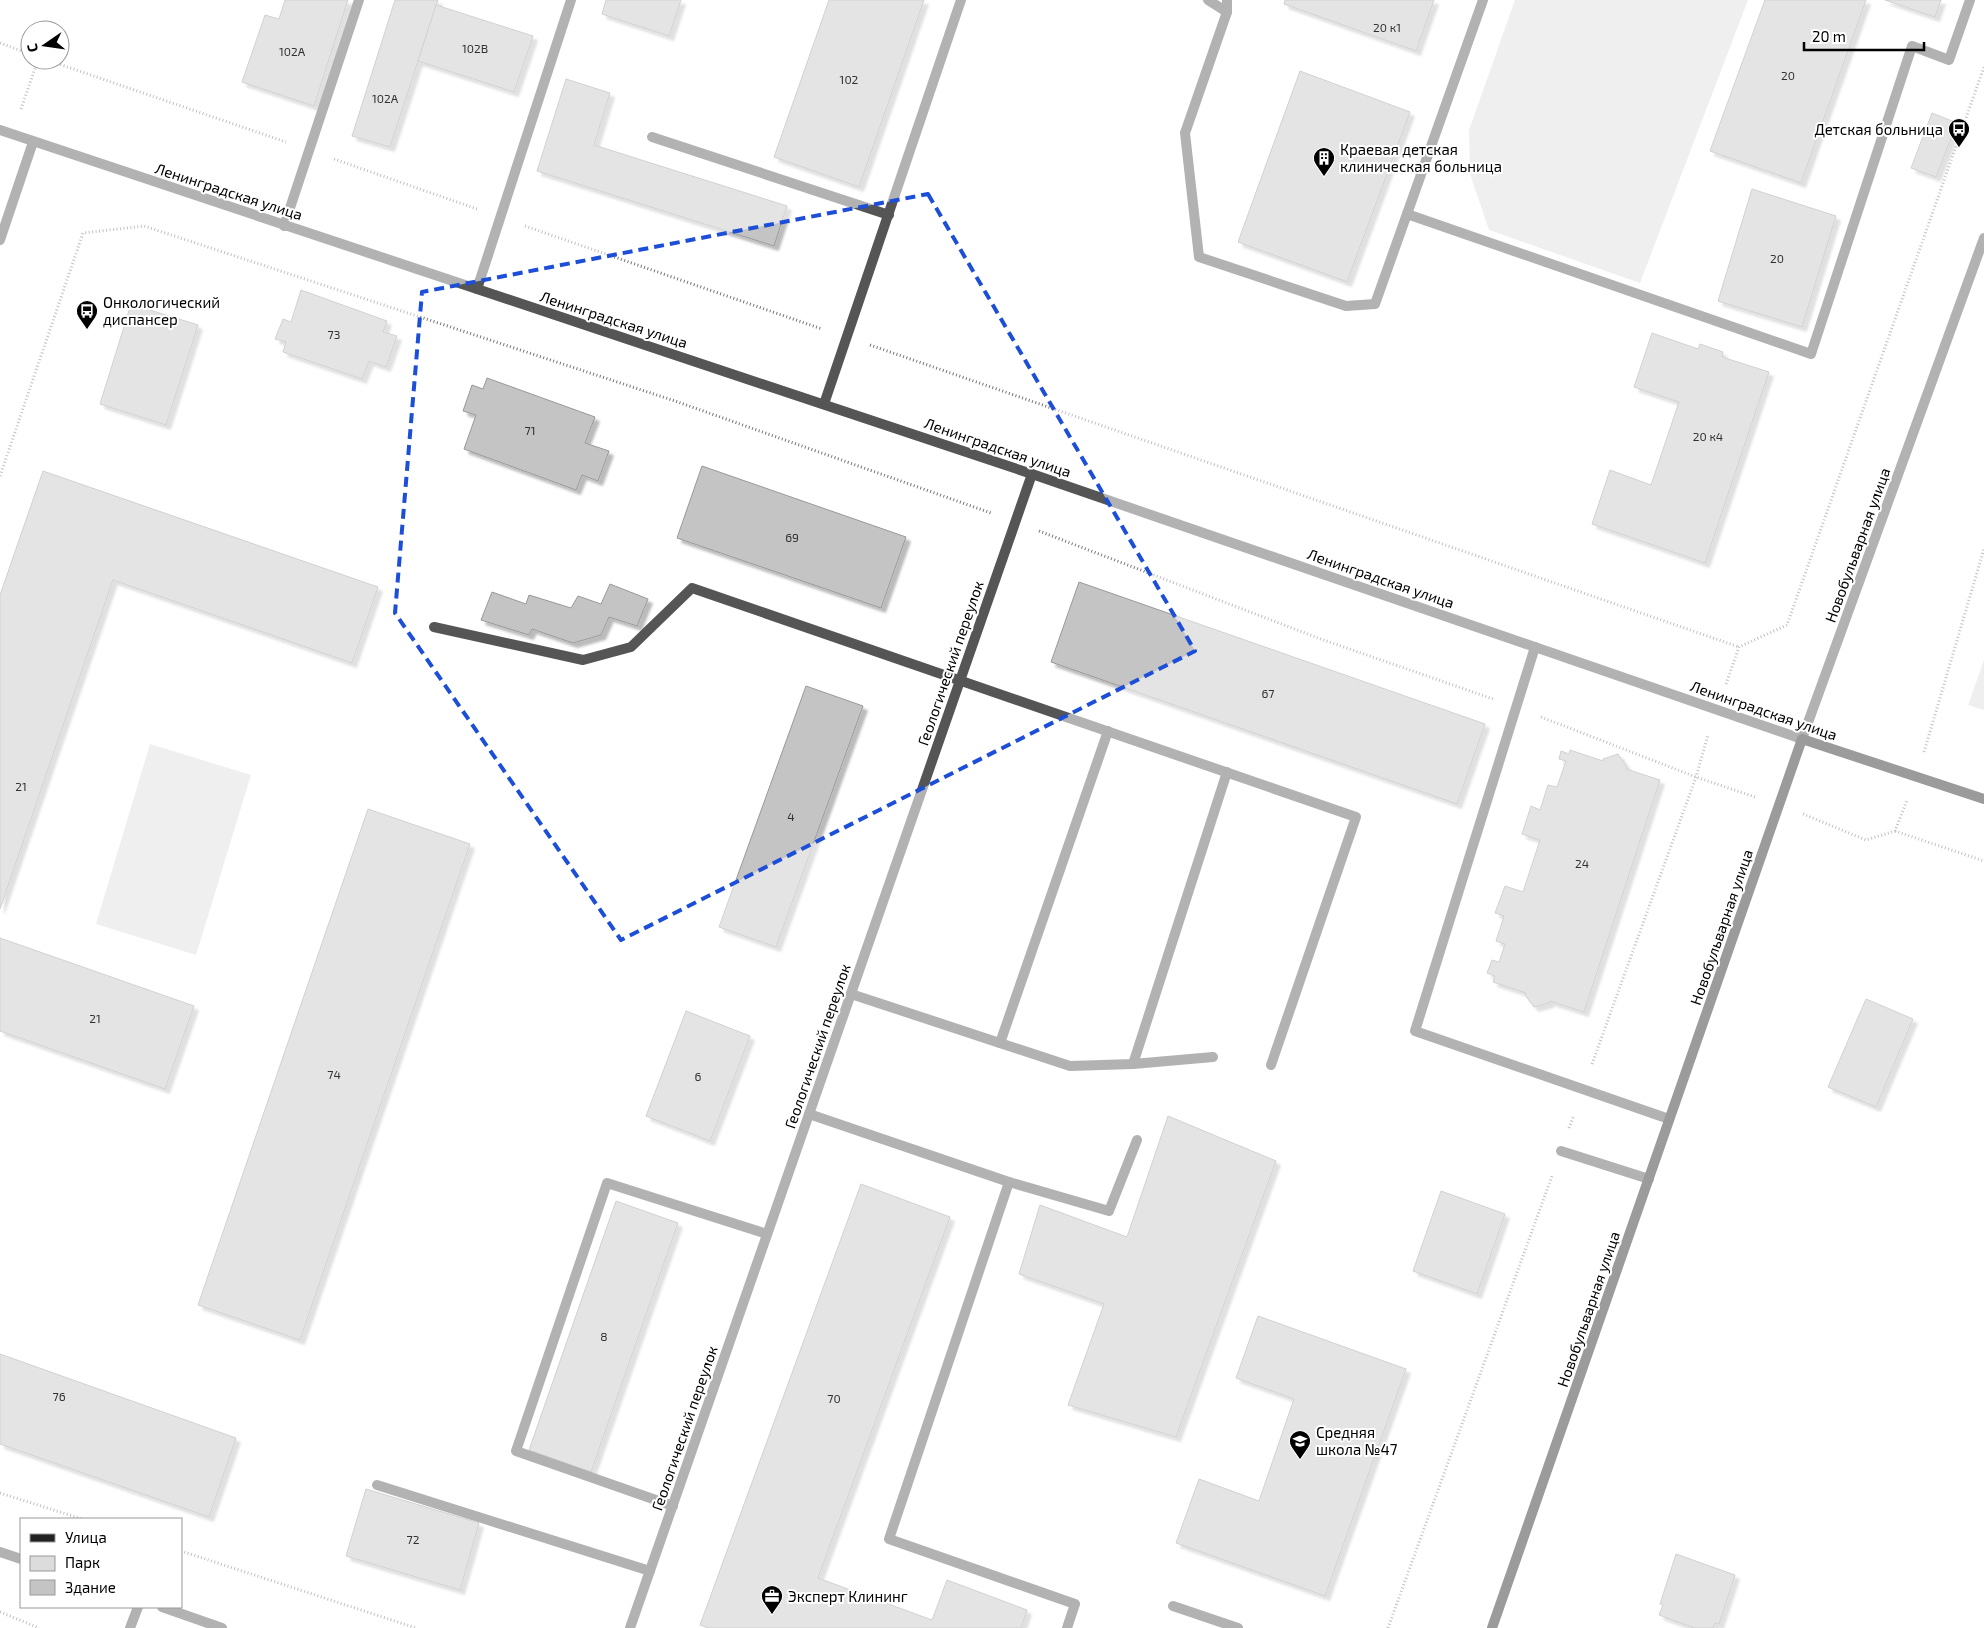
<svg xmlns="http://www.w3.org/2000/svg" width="1984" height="1628" font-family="'Exo 2',sans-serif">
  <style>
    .green { fill: #dcdcdc }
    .building { fill: #c4c4c4; stroke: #999; filter: url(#shadow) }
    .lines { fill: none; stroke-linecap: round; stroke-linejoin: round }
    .path { stroke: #777; stroke-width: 3; stroke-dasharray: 1 2.5; stroke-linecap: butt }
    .service { stroke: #555; stroke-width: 10 }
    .minor { stroke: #555; stroke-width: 10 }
    .tertiary { stroke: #555; stroke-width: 10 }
    .secondary { stroke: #222; stroke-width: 10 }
    .marked { fill: none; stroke: #1d4ed8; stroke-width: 4; stroke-dasharray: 10 6; stroke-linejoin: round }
    .labels { text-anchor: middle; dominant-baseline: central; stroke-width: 4; stroke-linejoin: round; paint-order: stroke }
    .number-label { font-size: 12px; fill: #313131 }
    .poi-label { font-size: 15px; fill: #000; stroke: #fff; text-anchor: start }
    .street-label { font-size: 15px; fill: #000; stroke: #fff }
  </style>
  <defs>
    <filter id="shadow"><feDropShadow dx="4.5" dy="4.5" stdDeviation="1" flood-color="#0004"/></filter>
  </defs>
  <rect width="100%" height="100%" fill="#fff"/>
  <!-- green -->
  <g class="green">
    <path d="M 1515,0 L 1748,0 L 1640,283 L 1489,230 L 1470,174 L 1469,130 Z"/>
    <path d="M 1984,660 L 1984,710 L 1968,705 Z"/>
    <path d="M 150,744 L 251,775 L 196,955 L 96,924 Z"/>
  </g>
  <!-- building -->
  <g class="building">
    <path d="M 285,0 L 348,0 L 314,106 L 242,82 L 265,15 L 279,19 Z"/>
    <path d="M 395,0 L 438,0 L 390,147 L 352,136 Z"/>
    <path d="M 606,0 L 681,0 L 669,36 L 602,14 Z"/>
    <path d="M 829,0 L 924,0 L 859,187 L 774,157 Z"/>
    <path d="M 1285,0 L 1434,0 L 1416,51 L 1284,4 Z"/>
    <path d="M 1765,0 L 1866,0 L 1801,183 L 1710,151 Z"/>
    <path d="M 1885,0 L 1941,0 L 1935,17 Z"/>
    <path d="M 436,5 L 533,36 L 514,92 L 418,61 Z"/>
    <path d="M 1300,71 L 1410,112 L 1347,282 L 1238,242 Z"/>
    <path d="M 566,79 L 610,93 L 594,145 L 787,206 L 774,246 L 537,171 Z"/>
    <path d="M 1932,113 L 1957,123 L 1936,177 L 1911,168 Z"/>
    <path d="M 1752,189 L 1836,216 L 1802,327 L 1718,301 Z"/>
    <path d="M 301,290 L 387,321 L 383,332 L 397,336 L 386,367 L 369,361 L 362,379 L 283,352 L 286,342 L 275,339 L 283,319 L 291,322 Z"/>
    <path d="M 131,304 L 198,325 L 166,425 L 100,404 Z"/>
    <path d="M 1652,333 L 1698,349 L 1700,344 L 1723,352 L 1722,357 L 1769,372 L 1705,563 L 1592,524 L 1610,470 L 1651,485 L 1679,402 L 1634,387 Z"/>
    <path d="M 487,378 L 595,417 L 585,443 L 609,451 L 598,481 L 582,475 L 576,490 L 464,449 L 476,415 L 463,411 L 472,385 L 483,389 Z"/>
    <path d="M 702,466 L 906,537 L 881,608 L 677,538 Z"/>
    <path d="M 43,471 L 378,587 L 352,663 L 113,580 L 0,909 L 0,595 Z"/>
    <path d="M 1079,582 L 1485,724 L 1457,804 L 1051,662 Z"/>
    <path d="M 610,584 L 648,599 L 637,626 L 609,617 L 601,635 L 573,643 L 532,629 L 529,635 L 481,620 L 492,592 L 526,604 L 529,595 L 571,608 L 578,596 L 601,604 Z"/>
    <path d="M 806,686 L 863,706 L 776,947 L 719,927 Z"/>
    <path d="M 1570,750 L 1603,761 L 1603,759 L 1618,754 L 1627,767 L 1626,769 L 1660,780 L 1584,1012 L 1550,1001 L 1549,1003 L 1534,1007 L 1525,995 L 1526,993 L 1493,982 L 1495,976 L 1487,973 L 1492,960 L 1499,962 L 1505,944 L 1496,941 L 1504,916 L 1495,913 L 1505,886 L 1523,892 L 1540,840 L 1522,834 L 1531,806 L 1540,810 L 1548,785 L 1557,787 L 1566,761 L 1559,759 L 1561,751 L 1569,754 Z"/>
    <path d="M 368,809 L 470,844 L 300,1340 L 198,1305 Z"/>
    <path d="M 0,938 L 194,1006 L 165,1089 L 0,1031 Z"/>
    <path d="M 1866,999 L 1913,1019 L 1876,1107 L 1828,1087 Z"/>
    <path d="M 686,1011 L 750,1036 L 710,1141 L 646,1116 Z"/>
    <path d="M 1168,1116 L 1276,1161 L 1176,1437 L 1068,1405 L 1104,1304 L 1019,1274 L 1040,1205 L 1127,1237 Z"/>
    <path d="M 861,1184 L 950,1217 L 818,1578 L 932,1620 L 947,1580 L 1027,1610 L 1021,1628 L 709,1628 L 700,1625 Z"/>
    <path d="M 1441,1191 L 1505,1214 L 1477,1294 L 1413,1271 Z"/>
    <path d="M 616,1201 L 678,1223 L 591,1472 L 529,1450 Z"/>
    <path d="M 1258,1316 L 1406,1369 L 1325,1596 L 1176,1543 L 1199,1479 L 1259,1501 L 1294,1399 L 1236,1378 Z"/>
    <path d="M 0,1354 L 236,1438 L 209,1517 L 0,1444 Z"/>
    <path d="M 366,1489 L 479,1523 L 460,1590 L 346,1556 Z"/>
    <path d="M 1676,1554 L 1735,1575 L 1719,1624 L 1715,1623 L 1713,1628 L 1694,1628 L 1659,1615 L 1663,1605 L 1660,1604 Z"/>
  </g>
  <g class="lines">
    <!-- path -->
    <g class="path">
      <path d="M 0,43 L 30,54"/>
      <path d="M 47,60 L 286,142"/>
      <path d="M 21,109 L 38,60"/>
      <path d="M 334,159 L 477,209"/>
      <path d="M 525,226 L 822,329"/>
      <path d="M 870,345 L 1739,647"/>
      <path d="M 0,476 L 83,233 L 144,226 L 675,401 L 991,513"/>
      <path d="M 1039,531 L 1318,638 L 1493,699"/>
      <path d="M 1726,684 L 1739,647 L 1787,625 L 1984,67"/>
      <path d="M 1541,717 L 1696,777 L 1755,797"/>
      <path d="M 1924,752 L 1984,549"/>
      <path d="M 1803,814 L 1866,840 L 1895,831 L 1907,800"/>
      <path d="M 1895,831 L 1984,861"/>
      <path d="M 1592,1064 L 1696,777 L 1708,735"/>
      <path d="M 1569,1128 L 1574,1115"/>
      <path d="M 0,1493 L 82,1519"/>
      <path d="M 181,1551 L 416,1628"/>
      <path d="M 0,1612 L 39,1628"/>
      <path d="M 1388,1628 L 1552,1176"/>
    </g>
    <!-- service -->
    <g class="service">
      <path d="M 1208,0 L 1227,12"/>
      <path d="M 1227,0 L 1227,12 L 1185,133 L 1199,257 L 1346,306 L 1375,304 L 1483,0"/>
      <path d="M 652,137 L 889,215"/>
      <path d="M 1407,214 L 1811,354 L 1912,46 L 1949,60 L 1970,0"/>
      <path d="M 284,226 L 359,0"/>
      <path d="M 477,289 L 571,0"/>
      <path d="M 824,404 L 961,0"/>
      <path d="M 434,627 L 583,660 L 631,647 L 692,588 L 1356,817 L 1271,1065"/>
      <path d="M 1535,647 L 1415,1031 L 1669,1119"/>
      <path d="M 851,994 L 1070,1066 L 1133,1064 L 1213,1057"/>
      <path d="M 1000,1043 L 1108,731"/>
      <path d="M 1133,1064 L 1227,772"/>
      <path d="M 809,1114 L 1009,1182 L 1109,1211 L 1137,1140"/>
      <path d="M 1561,1151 L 1649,1179"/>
      <path d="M 1009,1182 L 889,1539 L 1075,1604 L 1067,1628"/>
      <path d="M 377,1485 L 650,1571"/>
      <path d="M 673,1506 L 516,1451 L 607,1183 L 767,1234"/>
      <path d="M 1173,1606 L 1238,1628"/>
      <path d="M 130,1628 L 138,1607"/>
    </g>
    <!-- minor -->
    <g class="minor">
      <path d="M 0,240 L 33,142"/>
      <path d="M 630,1628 L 1032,474"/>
    </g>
    <!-- tertiary -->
    <g class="tertiary">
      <path d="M 0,130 L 1032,474 L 1802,739 L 1984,238"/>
      <path d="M 0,1552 L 21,1559"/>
      <path d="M 162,1607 L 222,1628"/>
    </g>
    <!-- secondary -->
    <path class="secondary" d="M 1492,1628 L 1802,739 L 1984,799"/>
  </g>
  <!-- marked area -->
  <path d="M0 0H1984V1628H0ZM 928,194 L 1195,651 L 621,940 L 395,613 L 422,292 Z" fill="#fff" fill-opacity=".55" fill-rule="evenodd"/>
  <path class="marked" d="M 928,194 L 1195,651 L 621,940 L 395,613 L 422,292 Z"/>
  <!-- icons -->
  <defs>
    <g id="bus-pin" transform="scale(1.125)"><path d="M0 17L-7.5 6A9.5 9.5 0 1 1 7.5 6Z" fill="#000" stroke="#fff"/><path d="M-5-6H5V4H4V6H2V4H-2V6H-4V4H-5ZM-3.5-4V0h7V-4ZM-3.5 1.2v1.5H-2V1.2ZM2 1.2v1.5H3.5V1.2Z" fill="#fff"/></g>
    <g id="building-pin" transform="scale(1.125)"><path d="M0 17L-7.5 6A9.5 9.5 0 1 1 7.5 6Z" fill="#000" stroke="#fff"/><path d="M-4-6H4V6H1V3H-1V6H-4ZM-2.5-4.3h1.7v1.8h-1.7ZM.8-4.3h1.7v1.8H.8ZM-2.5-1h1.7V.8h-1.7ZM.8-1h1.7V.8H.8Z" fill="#fff"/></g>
    <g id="school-pin" transform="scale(1.125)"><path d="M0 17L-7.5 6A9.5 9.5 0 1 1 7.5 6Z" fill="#000" stroke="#fff"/><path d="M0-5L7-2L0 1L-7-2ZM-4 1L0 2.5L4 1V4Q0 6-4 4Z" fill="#fff"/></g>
    <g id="office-pin" transform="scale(1.125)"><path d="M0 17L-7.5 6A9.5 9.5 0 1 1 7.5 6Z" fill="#000" stroke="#fff"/><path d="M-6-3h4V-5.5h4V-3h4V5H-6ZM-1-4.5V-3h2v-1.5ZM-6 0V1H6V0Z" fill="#fff"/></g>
  </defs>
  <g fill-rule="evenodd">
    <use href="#bus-pin" x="1959" y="129"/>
    <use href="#building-pin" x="1324" y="158"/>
    <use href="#bus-pin" x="87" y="311"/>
    <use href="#school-pin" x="1300" y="1441"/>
    <use href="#office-pin" x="772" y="1596"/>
  </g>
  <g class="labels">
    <!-- number labels -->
    <g class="number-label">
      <text x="1387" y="27">20 к1</text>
      <text x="475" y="48">102В</text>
      <text x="292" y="51">102А</text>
      <text x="1788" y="75">20</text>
      <text x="849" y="79">102</text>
      <text x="385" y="98">102А</text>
      <text x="1777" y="258">20</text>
      <text x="334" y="334">73</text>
      <text x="530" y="430">71</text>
      <text x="1708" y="436">20 к4</text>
      <text x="792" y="537">69</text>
      <text x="1268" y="693">67</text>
      <text x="21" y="786">21</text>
      <text x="791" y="816">4</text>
      <text x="1582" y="863">24</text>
      <text x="95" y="1018">21</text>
      <text x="334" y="1074">74</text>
      <text x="698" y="1076">6</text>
      <text x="604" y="1336">8</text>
      <text x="59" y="1396">76</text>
      <text x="834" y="1398">70</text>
      <text x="413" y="1539">72</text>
    </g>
    <!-- poi labels -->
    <g class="poi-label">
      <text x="1943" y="129" text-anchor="end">Детская больница</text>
      <text x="1340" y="149">Краевая детская<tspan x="1340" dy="17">клиническая больница</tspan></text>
      <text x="103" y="302">Онкологический<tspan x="103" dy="17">диспансер</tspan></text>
      <text x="1316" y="1432">Средняя<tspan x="1316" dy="17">школа №47</tspan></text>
      <text x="788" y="1596">Эксперт Клининг</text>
    </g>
    <!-- street labels -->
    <g class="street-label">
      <text transform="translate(229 191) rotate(18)">Ленинградская улица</text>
      <text transform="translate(614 319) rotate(18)">Ленинградская улица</text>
      <text transform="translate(998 447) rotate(19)">Ленинградская улица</text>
      <text transform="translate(1857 545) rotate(-70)">Новобульварная улица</text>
      <text transform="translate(1381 578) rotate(19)">Ленинградская улица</text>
      <text transform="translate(950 663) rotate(-71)">Геологический переулок</text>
      <text transform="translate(1764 710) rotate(19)">Ленинградская улица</text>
      <text transform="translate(1721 927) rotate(-71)">Новобульварная улица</text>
      <text transform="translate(817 1046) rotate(-71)">Геологический переулок</text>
      <text transform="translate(1588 1309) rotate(-71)">Новобульварная улица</text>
      <text transform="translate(684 1428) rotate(-71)">Геологический переулок</text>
    </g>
  </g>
  <!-- legend -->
  <rect x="20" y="1518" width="162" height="90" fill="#ffffff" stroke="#999999"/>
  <rect x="30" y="1534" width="25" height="8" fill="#222222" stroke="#999999"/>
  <text x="65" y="1543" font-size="15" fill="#000000">Улица</text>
  <rect x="30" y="1556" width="25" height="15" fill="#dcdcdc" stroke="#999999"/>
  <text x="65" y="1568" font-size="15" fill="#000000">Парк</text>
  <rect x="30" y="1580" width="25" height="15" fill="#c4c4c4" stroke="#999999"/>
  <text x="65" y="1593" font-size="15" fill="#000000">Здание</text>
  <!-- north arrow -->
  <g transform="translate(45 45) rotate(257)"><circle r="24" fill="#ffffff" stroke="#999999"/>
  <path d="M0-4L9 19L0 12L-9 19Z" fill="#000000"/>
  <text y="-8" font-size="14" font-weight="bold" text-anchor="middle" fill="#000000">С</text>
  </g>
  <!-- scale -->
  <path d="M1804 42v8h120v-8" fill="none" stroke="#000000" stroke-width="2.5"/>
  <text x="1812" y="42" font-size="15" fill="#000000" stroke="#ffffff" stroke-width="4" paint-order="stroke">20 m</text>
</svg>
